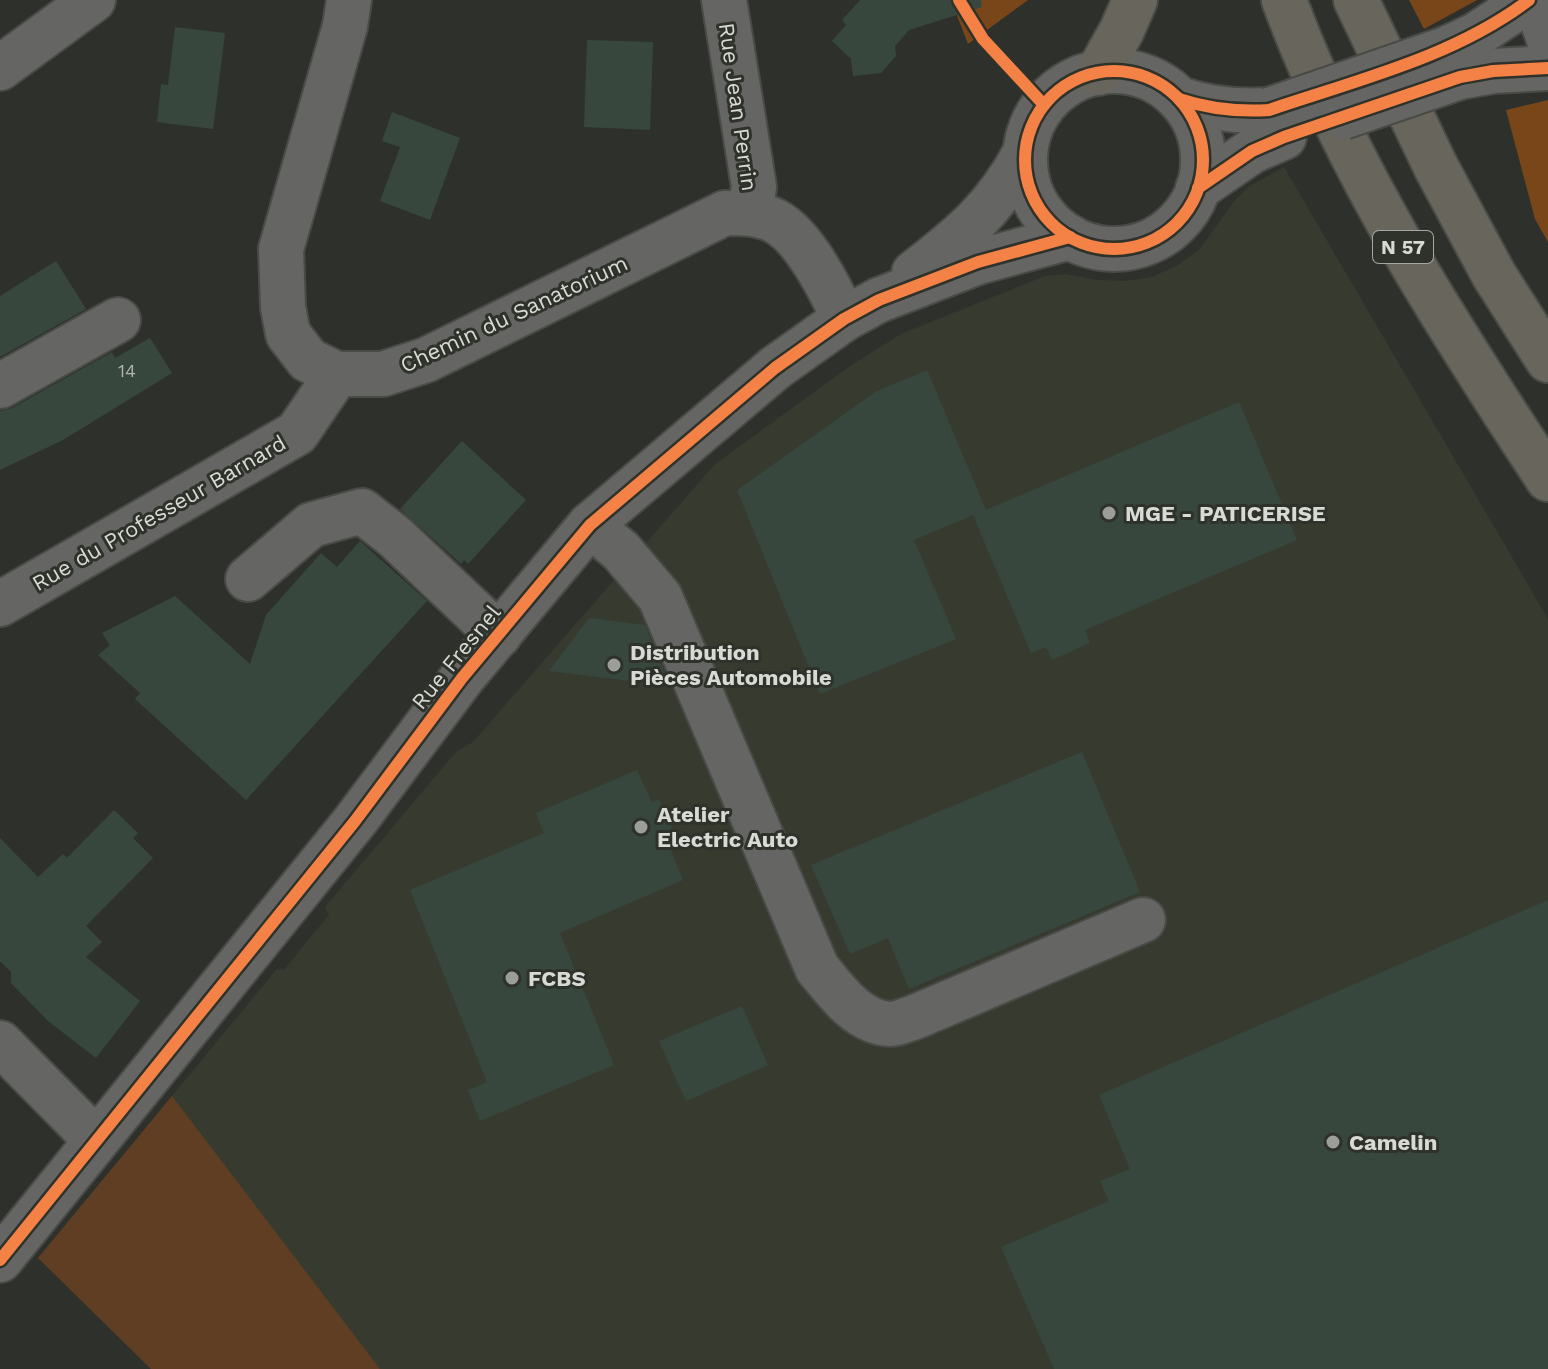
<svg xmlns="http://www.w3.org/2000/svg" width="1548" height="1369" font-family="'Work Sans',sans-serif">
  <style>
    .built { fill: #373b2f }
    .green { fill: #5f3e23 }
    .forest { fill: #784619 }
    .building { fill: #37473e }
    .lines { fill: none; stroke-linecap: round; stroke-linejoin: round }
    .minor-casing { stroke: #494b47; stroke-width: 48 }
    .highway-casing { stroke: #494b47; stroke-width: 48 }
    .minor { stroke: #656663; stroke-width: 44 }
    .highway { stroke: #68665c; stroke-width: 44 }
    .minor-bridge-casing { stroke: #494b47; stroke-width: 48; stroke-linecap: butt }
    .minor-bridge { stroke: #656663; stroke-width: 44 }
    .cycleway-casing { stroke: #2f322a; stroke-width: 17 }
    .cycleway { stroke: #f48246; stroke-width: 12 }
    .poi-dot { fill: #9c9e9a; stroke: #2f322a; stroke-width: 3 }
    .labels { text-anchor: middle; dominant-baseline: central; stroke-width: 6; stroke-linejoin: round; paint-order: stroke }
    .number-label { font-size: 18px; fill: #b0b5af }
    .shield { fill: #2f322a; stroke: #a5a8a2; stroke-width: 2 }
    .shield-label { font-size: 20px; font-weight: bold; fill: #d8dad5 }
    .street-label { font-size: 22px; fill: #d8dad5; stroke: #2f322a }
    .poi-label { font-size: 22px; font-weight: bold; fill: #d8dad5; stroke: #2f322a; text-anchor: start }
  </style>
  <rect width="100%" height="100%" fill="#2e302c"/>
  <!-- built -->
  <path class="built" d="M 1284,167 L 1548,619 L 1548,1369 L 151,1369 L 38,1258 L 277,969 L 284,970 L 309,939 L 329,915 L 325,907 L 456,752 L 473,742 L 715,464 L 850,366 L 901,334 L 1045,276 L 1066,274 L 1097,280 L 1125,281 L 1152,277 L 1178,265 L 1199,250 L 1235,200 L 1250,186 Z"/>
  <!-- green -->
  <path class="green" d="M 172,1096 L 380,1369 L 151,1369 L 38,1258 Z"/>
  <!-- forest -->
  <g class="forest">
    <path d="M 951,0 L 1028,0 L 968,44 Z"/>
    <path d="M 1409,0 L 1477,0 L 1424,29 Z"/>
    <path d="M 1548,100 L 1548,242 L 1535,219 L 1506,110 Z"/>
  </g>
  <!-- building -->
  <g class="building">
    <path d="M 860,0 L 981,0 L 982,7 L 909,30 L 895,46 L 896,56 L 881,73 L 853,76 L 851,59 L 832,41 L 846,25 L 842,20 Z"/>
    <path d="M 175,27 L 225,33 L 213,129 L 157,122 L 161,84 L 168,85 Z"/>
    <path d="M 587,40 L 653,42 L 650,130 L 584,127 Z"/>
    <path d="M 392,112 L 460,138 L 430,220 L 380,201 L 400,147 L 382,141 Z"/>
    <path d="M 56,261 L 86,309 L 0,357 L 0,296 Z"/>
    <path d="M 150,338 L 172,373 L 63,440 L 0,470 L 0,411 L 12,408 L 112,352 L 115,358 Z"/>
    <path d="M 927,370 L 986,510 L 1239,402 L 1297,540 L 1085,630 L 1090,643 L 1052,660 L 1046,647 L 1031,653 L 973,515 L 914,540 L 956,639 L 820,694 L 737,490 L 877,391 Z"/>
    <path d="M 462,441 L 526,500 L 468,564 L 464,560 L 461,564 L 400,509 Z"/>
    <path d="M 360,541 L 427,601 L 246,800 L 135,699 L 140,693 L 98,655 L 110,645 L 102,633 L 175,596 L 250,664 L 266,615 L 321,553 L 337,567 Z"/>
    <path d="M 589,618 L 645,625 L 670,686 L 549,671 Z"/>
    <path d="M 1082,752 L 1140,892 L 909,989 L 888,938 L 850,954 L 811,865 Z"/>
    <path d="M 637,770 L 652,803 L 659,799 L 679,844 L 670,848 L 683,880 L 560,933 L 614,1065 L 480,1121 L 468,1090 L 487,1082 L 410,890 L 544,833 L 536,813 Z"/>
    <path d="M 114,810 L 138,833 L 133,838 L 153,858 L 86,926 L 102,942 L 86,957 L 140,1001 L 96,1058 L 48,1021 L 11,983 L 11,972 L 0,961 L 0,838 L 38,877 L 63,854 L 67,858 Z"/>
    <path d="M 1548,900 L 1548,1369 L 1054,1369 L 1001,1247 L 1109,1201 L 1100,1181 L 1130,1169 L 1099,1095 Z"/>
    <path d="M 742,1006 L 768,1065 L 686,1101 L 659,1041 Z"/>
  </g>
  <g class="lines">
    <!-- minor casing -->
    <g class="minor-casing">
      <g id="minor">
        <path d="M 349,0 L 345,26 L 281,249 L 283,307 L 288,334 L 308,360 L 337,374 L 383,374 L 426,360 L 725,213 C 741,213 759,213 775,221 C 804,236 831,290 844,319"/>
        <path d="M 724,0 L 754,187 L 749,213"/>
        <path d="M 1542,0 L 1543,22 L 1548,37"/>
        <path d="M 1446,49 L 1476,35 L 1529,0"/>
        <path d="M 0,68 L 93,0"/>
        <circle cx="1114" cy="160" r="89"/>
        <path d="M 1460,77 L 1493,71 L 1548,68"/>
        <path d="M 1179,99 C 1209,109 1237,112 1269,110"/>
        <path d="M 1198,188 L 1252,151 L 1284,137"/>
        <path d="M 914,273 C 963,235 995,209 1025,153"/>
        <path d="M 0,386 L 118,320"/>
        <path d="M 590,525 L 621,551 L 660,597 L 817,968 C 835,990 858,1023 890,1024 C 898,1024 908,1019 915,1017 L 1143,920"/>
        <path d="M 248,579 L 311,525 L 362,511 L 394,536 L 499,635"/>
        <path d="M 0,604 L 297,433 L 337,374"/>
        <path d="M 0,1043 L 96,1140"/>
        <path d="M 0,1260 L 355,821 L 462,678 L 590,525 L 775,368 L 844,319 L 879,300 L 978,262 L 1070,237"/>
      </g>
    </g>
    <!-- highway casing -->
    <g class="highway-casing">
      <g id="highway">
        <path d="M 1284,0 C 1347,171 1448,327 1548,479"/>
        <path d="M 1356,0 L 1436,167 L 1494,275 L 1548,360"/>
        <path d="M 1098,73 L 1122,30 L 1135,0"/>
      </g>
    </g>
    <!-- minor -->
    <use href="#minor" class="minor"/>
    <!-- highway -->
    <use href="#highway" class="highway"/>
    <!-- minor-bridge casing -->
    <g class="minor-bridge-casing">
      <g id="minor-bridge">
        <path d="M 1269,110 L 1446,49"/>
        <path d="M 1343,117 L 1460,77"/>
      </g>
    </g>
    <!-- minor-bridge -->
    <use href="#minor-bridge" class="minor-bridge"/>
    <!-- cycleway casing -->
    <g class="cycleway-casing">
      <g id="cycleway">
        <path d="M 959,0 L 983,39 L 1044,105"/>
        <circle cx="1114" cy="160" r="89"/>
        <path d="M 1179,99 C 1209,109 1237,112 1269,110 C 1357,80 1454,57 1529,0"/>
        <path d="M 1198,188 L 1252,151 L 1284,137 L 1460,77 L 1493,71 L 1548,68"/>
        <path d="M 0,1260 L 355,821 L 462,678 L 590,525 L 775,368 L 844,319 L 879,300 L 978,262 L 1070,237"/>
      </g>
    </g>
    <!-- cycleway -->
    <use href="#cycleway" class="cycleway"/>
  </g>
  <!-- markers -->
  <g class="poi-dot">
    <circle cx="1109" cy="513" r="8"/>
    <circle cx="614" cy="665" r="8"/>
    <circle cx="641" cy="827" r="8"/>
    <circle cx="512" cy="978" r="8"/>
    <circle cx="1333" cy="1142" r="8"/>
  </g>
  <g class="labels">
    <!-- number labels -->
    <g class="number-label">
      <text x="127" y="370">14</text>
    </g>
    <!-- shield labels -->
    <rect class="shield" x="1373" y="231" width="60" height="32" rx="6"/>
    <g class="shield-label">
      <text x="1403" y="247">N 57</text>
    </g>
    <!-- street labels -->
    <g class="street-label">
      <text transform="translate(738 107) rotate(82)">Rue Jean Perrin</text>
      <text transform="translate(514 314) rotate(-25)">Chemin du Sanatorium</text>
      <text transform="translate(159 513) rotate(-30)">Rue du Professeur Barnard</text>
      <text transform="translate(456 657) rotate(-51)">Rue Fresnel</text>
    </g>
    <!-- poi labels -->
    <g class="poi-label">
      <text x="1125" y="513">MGE - PATICERISE</text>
      <text x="630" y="652">Distribution<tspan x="630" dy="25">Pièces Automobile</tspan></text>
      <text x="657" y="814">Atelier<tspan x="657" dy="25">Electric Auto</tspan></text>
      <text x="528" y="978">FCBS</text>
      <text x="1349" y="1142">Camelin</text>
    </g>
  </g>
</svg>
